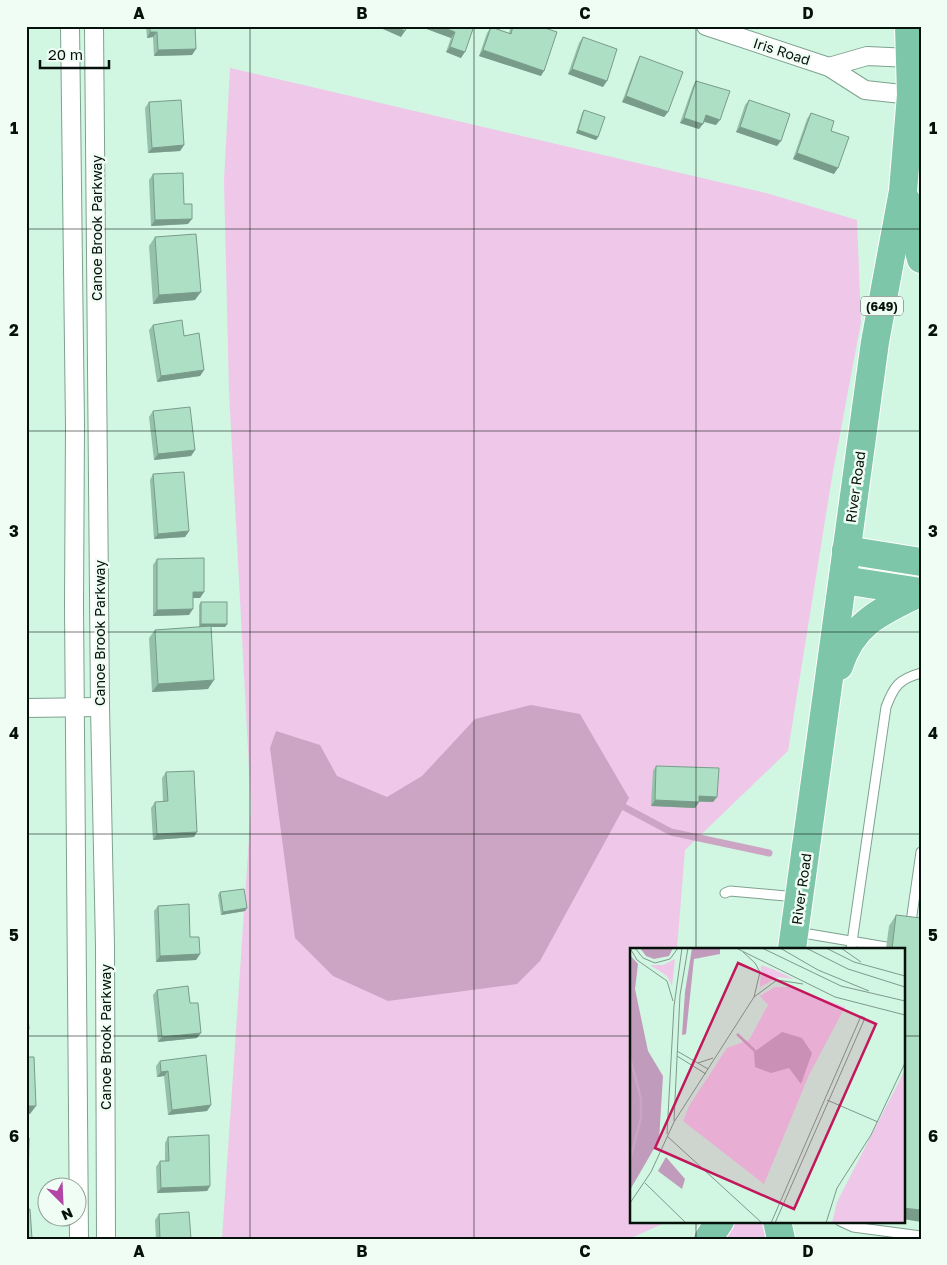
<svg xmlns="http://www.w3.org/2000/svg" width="947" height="1265" font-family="'Golos Text',sans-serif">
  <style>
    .green { fill: #efc8e9 }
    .water { fill: #cca5c5 }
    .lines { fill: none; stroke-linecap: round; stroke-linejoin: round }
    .stream { stroke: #cca5c5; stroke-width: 7 }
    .lane-casing { stroke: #7fa18f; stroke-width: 11 }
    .street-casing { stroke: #7fa18f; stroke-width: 20 }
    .primary-casing { stroke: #fff; stroke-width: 30 }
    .lane { stroke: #fff; stroke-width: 9 }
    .street { stroke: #fff; stroke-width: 18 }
    .primary { stroke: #7dc6aa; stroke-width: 28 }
    .wall { fill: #95c0a9 }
    .shaded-wall { fill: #799c8a }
    .building { fill: #addfc5; stroke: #799c8a }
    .grid { fill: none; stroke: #05110a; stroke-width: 1; stroke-opacity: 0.55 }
    .labels { text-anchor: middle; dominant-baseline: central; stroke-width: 5; stroke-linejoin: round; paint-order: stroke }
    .shield { fill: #effdf5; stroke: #4b5850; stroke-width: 1 }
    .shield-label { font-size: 12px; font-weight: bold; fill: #05110a }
    .street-label { font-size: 14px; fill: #05110a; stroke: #effdf5 }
    .inset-river { fill: none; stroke: #cca5c5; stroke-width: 2.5 }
    .inset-road { fill: none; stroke: #7f9a8c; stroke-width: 1 }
    .view { fill: #c2185b; fill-opacity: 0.15; stroke: #c2185b; stroke-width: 2.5 }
    .inset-edge { fill: none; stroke: #05110a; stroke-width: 2.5 }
    .neatline { fill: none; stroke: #05110a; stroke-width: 2 }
    .grid-label { font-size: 16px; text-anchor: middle; font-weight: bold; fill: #05110a }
  </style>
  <rect width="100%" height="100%" fill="#d1f6e2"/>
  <!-- green -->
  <g class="green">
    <path d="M 230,68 L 766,193 L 857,220 L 861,322 L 832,477 L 788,751 L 685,850 L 677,949 L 631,949 L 631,1221 L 669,1221 L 629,1239 L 222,1239 L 251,807 L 229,392 L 224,180 Z"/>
    <path d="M 736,1221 L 765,1221 L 768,1239 L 725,1239 Z"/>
  </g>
  <!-- water -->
  <path class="water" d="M 531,705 L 580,714 L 629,798 L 540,961 L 517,984 L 388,1001 L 333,976 L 295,938 L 270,748 L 276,731 L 320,745 L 337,776 L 387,797 L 422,776 L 475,719 Z"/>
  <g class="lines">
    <!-- stream -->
    <path class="stream" d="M 624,807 L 671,832 L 769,853"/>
    <!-- lane casing -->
    <g class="lane-casing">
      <g id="lane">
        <path d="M 725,893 L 730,891 L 797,897"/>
        <path d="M 910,929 L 921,852"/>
        <path d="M 797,932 L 886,947"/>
        <path d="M 851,949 L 886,707 C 894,686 899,679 921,673"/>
        <path d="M 840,1221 L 853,1227 L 921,1236"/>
      </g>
    </g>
    <!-- street casing -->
    <g class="street-casing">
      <g id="street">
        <path d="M 70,26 L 75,426 L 74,606 L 79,1239"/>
        <path d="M 94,26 L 100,707 L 105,946 L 106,1239"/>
        <path d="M 706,26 L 829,67 L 865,90 L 911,95"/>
        <path d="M 829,67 L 867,56 L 910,58"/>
        <path d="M 26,708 L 100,707"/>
      </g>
    </g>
    <!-- primary casing -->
    <g class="primary-casing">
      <g id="primary">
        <path d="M 906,200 L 921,259"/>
        <path d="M 846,550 L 921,562"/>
        <path d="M 843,580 L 921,592"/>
        <path d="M 839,666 C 853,622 882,611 921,592"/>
        <path d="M 792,949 L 875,342 L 903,191 L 911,95 L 909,26"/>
        <path d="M 777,1221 L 781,1239"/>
        <path d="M 708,1239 L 720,1221"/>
      </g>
    </g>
    <!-- lane -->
    <use href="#lane" class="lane"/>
    <!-- street -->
    <use href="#street" class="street"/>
    <!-- primary -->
    <use href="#primary" class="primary"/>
  </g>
  <!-- wall -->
  <g class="wall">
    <path d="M 146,26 L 195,26 L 192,55 L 154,56 L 153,37 L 147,38 Z"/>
    <path d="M 425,26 L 474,26 L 461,58 L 446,52 L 451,38 L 424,28 Z"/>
    <path d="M 511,26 L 539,26 L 541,76 L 479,56 L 487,33 L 491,27 L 509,33 Z"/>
    <path d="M 583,37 L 603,87 L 568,74 L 579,43 Z"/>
    <path d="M 640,56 L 668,112 L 664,117 L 622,102 L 637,62 Z"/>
    <path d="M 696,81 L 716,125 L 703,122 L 699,129 L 680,123 L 693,86 Z"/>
    <path d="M 749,100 L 777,146 L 736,132 L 745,105 Z"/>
    <path d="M 149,102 L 184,145 L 180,151 L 148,153 L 145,108 Z"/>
    <path d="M 584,110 L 598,137 L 596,140 L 576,133 L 582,113 Z"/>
    <path d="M 811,113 L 831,131 L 834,174 L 793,159 L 807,119 Z"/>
    <path d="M 153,174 L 184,204 L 188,224 L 151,226 L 149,180 Z"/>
    <path d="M 155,237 L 195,300 L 153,304 L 149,246 Z"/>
    <path d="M 153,325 L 184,336 L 204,370 L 200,376 L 157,382 L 149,330 Z"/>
    <path d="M 153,411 L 195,450 L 191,456 L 154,460 L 149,417 Z"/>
    <path d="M 153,474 L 189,531 L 185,537 L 154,539 L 150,480 Z"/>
    <path d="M 157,559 L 204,592 L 200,598 L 193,598 L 189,615 L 153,616 L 153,565 Z"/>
    <path d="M 201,602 L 227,624 L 225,627 L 211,627 L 208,689 L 152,692 L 149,638 L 155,630 L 199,627 L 199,605 Z"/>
    <path d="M 656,766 L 717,797 L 713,802 L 699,802 L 695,808 L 651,806 L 653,771 Z"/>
    <path d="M 166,772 L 194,837 L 153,840 L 151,808 L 155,802 L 163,802 L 162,778 Z"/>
    <path d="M 220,892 L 247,908 L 245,911 L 221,915 L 218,895 Z"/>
    <path d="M 158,906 L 190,937 L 200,954 L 196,960 L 156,962 L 154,911 Z"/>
    <path d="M 896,915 L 903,949 L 886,949 L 889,926 Z"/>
    <path d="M 157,990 L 190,1003 L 197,1038 L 158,1042 L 153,995 Z"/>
    <path d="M 160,1061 L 211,1105 L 207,1111 L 168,1115 L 164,1076 L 157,1077 L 156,1066 Z"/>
    <path d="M 168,1137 L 210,1186 L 207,1191 L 157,1193 L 156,1167 L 160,1161 L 165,1161 L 165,1143 Z"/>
    <path d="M 159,1214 L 191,1239 L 156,1239 L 155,1220 Z"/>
  </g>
  <!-- shaded-wall -->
  <g class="shaded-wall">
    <path d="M 376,26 L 393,26 L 405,31 L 401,37 Z"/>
    <path d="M 425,26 L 439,26 L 455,32 L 451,38 L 424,28 Z"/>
    <path d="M 150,32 L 157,32 L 153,37 L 147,38 Z"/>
    <path d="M 450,47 L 465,52 L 461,58 L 446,52 Z"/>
    <path d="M 196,49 L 192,55 L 154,56 L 158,50 Z"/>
    <path d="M 483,50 L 544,71 L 541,76 L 479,56 Z"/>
    <path d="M 572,69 L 607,81 L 603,87 L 568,74 Z"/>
    <path d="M 626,96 L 668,112 L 664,117 L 622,102 Z"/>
    <path d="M 706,115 L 720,120 L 716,125 L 702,121 Z"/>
    <path d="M 684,118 L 703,124 L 699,129 L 680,123 Z"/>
    <path d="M 740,127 L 781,141 L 777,146 L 736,132 Z"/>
    <path d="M 578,130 L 598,137 L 596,140 L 576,133 Z"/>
    <path d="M 184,145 L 180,151 L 148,153 L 152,148 Z"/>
    <path d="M 797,153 L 838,168 L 834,174 L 793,159 Z"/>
    <path d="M 192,219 L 188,224 L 151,226 L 155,220 Z"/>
    <path d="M 201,292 L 195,300 L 153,304 L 159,295 Z"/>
    <path d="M 204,370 L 200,376 L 157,382 L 161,376 Z"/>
    <path d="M 195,450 L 191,456 L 154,460 L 158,454 Z"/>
    <path d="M 189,531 L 185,537 L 154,539 L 158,534 Z"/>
    <path d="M 193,592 L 204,592 L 200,598 L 189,598 Z"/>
    <path d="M 193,609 L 189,615 L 153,616 L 157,610 Z"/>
    <path d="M 201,624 L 227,624 L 225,627 L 199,627 Z"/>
    <path d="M 214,680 L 208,689 L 152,692 L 158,684 Z"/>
    <path d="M 699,796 L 717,797 L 713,802 L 695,801 Z"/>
    <path d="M 655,800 L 699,802 L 695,808 L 651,806 Z"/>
    <path d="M 197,832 L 194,837 L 153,840 L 157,834 Z"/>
    <path d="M 247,908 L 245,911 L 221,915 L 223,912 Z"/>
    <path d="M 200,954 L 196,960 L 156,962 L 160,956 Z"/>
    <path d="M 201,1033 L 197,1038 L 158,1042 L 162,1037 Z"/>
    <path d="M 168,1071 L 164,1076 L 157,1077 L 161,1072 Z"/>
    <path d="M 211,1105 L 207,1111 L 168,1115 L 172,1110 Z"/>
    <path d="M 26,1106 L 36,1106 L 30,1114 L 26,1114 Z"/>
    <path d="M 210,1186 L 207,1191 L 157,1193 L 161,1188 Z"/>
    <path d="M 903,1208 L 921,1210 L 921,1222 L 903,1219 Z"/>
  </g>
  <!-- building -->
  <g class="building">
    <path d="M 150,26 L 195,26 L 196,49 L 158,50 L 157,32 L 150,32 Z"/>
    <path d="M 393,26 L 407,26 L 405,31 Z"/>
    <path d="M 439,26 L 474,26 L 465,52 L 450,47 L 455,32 Z"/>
    <path d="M 513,26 L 539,26 L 557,32 L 544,71 L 483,50 L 491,27 L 511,34 Z"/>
    <path d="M 583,37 L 617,49 L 607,81 L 572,69 Z"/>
    <path d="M 640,56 L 683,72 L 668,112 L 626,96 Z"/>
    <path d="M 696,81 L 730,91 L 720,120 L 706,115 L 703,124 L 684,118 Z"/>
    <path d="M 181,100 L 184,145 L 152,148 L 149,102 Z"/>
    <path d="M 749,100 L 790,114 L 781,141 L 740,127 Z"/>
    <path d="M 584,110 L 605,117 L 598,137 L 578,130 Z"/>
    <path d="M 811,113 L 834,121 L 831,131 L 849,137 L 838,168 L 797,153 Z"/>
    <path d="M 183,173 L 184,204 L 192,204 L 192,219 L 155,220 L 153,174 Z"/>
    <path d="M 196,234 L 201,292 L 159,295 L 155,237 Z"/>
    <path d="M 182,320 L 184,336 L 199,333 L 204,370 L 161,376 L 153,325 Z"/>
    <path d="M 190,407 L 195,450 L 158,454 L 153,411 Z"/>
    <path d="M 184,472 L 189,531 L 158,534 L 153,474 Z"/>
    <path d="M 204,558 L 204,592 L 193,592 L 193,609 L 157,610 L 157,559 Z"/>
    <rect x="201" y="602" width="26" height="22"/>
    <path d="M 211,626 L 214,680 L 158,684 L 155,630 Z"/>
    <path d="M 656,766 L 719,768 L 717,797 L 699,796 L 699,802 L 655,800 Z"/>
    <path d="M 194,771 L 197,832 L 157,834 L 155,802 L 168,801 L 166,772 Z"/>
    <path d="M 244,889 L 247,908 L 223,912 L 220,892 Z"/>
    <path d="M 189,904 L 190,937 L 199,937 L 200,954 L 160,956 L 158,906 Z"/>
    <path d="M 896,915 L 921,918 L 921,1210 L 903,1208 L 903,949 L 892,949 Z"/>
    <path d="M 188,986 L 190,1003 L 198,1003 L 201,1033 L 162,1037 L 157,990 Z"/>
    <path d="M 26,995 L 29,1029 L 26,1029 Z"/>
    <path d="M 206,1055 L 211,1105 L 172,1110 L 168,1071 L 161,1072 L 160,1061 Z"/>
    <path d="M 26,1057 L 34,1057 L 36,1106 L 26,1106 Z"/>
    <path d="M 209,1135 L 210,1186 L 161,1188 L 160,1161 L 169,1161 L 168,1137 Z"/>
    <path d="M 26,1138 L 29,1138 L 28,1187 L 26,1187 Z"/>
    <path d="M 30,1209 L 32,1239 L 26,1239 L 26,1210 Z"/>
    <path d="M 189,1212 L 191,1239 L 160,1239 L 159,1214 Z"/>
  </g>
  <!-- grid -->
  <path class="grid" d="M 250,26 L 250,1239M 474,26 L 474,1239M 696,26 L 696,949M 26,229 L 921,229M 26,431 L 921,431M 26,632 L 921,632M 26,834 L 921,834M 26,1036 L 631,1036M 903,1036 L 921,1036M 696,1221 L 696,1239"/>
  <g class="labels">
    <!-- shield labels -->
    <rect class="shield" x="861" y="296.5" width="42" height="19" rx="4"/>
    <g class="shield-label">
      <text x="882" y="306">(649)</text>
    </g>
    <!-- street labels -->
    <g class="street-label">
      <text transform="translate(782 51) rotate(18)">Iris Road</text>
      <text transform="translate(96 228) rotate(-90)">Canoe Brook Parkway</text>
      <text transform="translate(855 487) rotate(-82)">River Road</text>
      <text transform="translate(99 633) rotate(-90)">Canoe Brook Parkway</text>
      <text transform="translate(801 889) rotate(-82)">River Road</text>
      <text transform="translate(105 1037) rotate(-90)">Canoe Brook Parkway</text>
    </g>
  </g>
  <!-- overview -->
  <g transform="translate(630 948)">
    <rect width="275" height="275" fill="#d1f6e2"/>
    <path d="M 45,11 L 42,38 L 37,28 L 20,17 L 33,17 ZM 131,17 L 145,22 L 164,31 L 148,29 L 130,39 ZM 145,39 L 161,39 L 215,59 L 179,127 L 134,236 L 53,173 L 59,158 L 97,100 L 119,92 L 138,57 L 130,48 ZM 275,122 L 275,275 L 202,275 L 207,254 Z" fill="#efc8e9"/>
    <path d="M 10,0 L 43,0 L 39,8 L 24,11 L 16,8 ZM 62,0 L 90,0 L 90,6 L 64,11 L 56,86 L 52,87 L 55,44 ZM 0,7 L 8,16 L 5,41 L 18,103 L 33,128 L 29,192 L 0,242 ZM 36,209 L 55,231 L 52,241 L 28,223 Z" fill="#c19bbb"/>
    <path d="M 152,84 L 172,90 L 182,105 L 171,136 L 159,120 L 141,125 L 125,119 L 124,104 Z" fill="#cca5c5"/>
    <path class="inset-river" d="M 107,86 L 125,103M 0,109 L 11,151 L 11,170 L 0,212"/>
    <path class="inset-road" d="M 0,0 L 7,12 L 37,33 L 43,53M 5,0 L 13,10 L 25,15 L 40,11 L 48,0M 106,0 L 205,49 L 275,67M 132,0 L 211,38 L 275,53M 150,0 L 188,22 L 239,43M 176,0 L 218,21 L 275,39M 196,0 L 224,14 L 275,28M 211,0 L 231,14M 124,49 L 147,32 L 173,36M 47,103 L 78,121M 47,108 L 76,126M 68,115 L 83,110M 197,152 L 248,174M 44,173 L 50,47 L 58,0M 37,186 L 44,58 L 52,0M 37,188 L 132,275M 15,235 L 56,275M 0,255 L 21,224 L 44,174 L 124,49 L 130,24 L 125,15 L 113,4M 141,275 L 231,68 L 235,70 L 145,275M 196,275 L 207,240 L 241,187 L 275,115"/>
    <path class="view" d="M 108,15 L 246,76 L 164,261 L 25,200 Z"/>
    <rect width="275" height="275" class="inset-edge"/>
  </g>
  <!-- border -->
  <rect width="947" height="1265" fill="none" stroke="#effdf5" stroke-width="55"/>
  <!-- north arrow -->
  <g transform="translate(62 1202) rotate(156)"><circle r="24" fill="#effdf5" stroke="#919f97"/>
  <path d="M0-4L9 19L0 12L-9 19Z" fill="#b146a7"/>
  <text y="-8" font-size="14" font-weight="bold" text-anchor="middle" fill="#05110a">N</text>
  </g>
  <!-- scale -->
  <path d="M40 60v8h69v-8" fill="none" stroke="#05110a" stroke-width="2.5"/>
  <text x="48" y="60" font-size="15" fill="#05110a" stroke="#effdf5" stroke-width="4" paint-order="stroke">20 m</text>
  <rect x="28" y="28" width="892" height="1210" class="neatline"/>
  <g class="grid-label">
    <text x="139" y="19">A</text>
    <text x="362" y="19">B</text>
    <text x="585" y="19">C</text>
    <text x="808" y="19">D</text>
    <text x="14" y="134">1</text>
    <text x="933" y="134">1</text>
    <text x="14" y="336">2</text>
    <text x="933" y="336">2</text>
    <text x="14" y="537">3</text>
    <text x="933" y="537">3</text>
    <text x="14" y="739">4</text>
    <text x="933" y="739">4</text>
    <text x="14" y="941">5</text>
    <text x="933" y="941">5</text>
    <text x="14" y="1142">6</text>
    <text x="933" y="1142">6</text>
    <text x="139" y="1257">A</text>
    <text x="362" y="1257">B</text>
    <text x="585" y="1257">C</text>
    <text x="808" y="1257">D</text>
  </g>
</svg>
